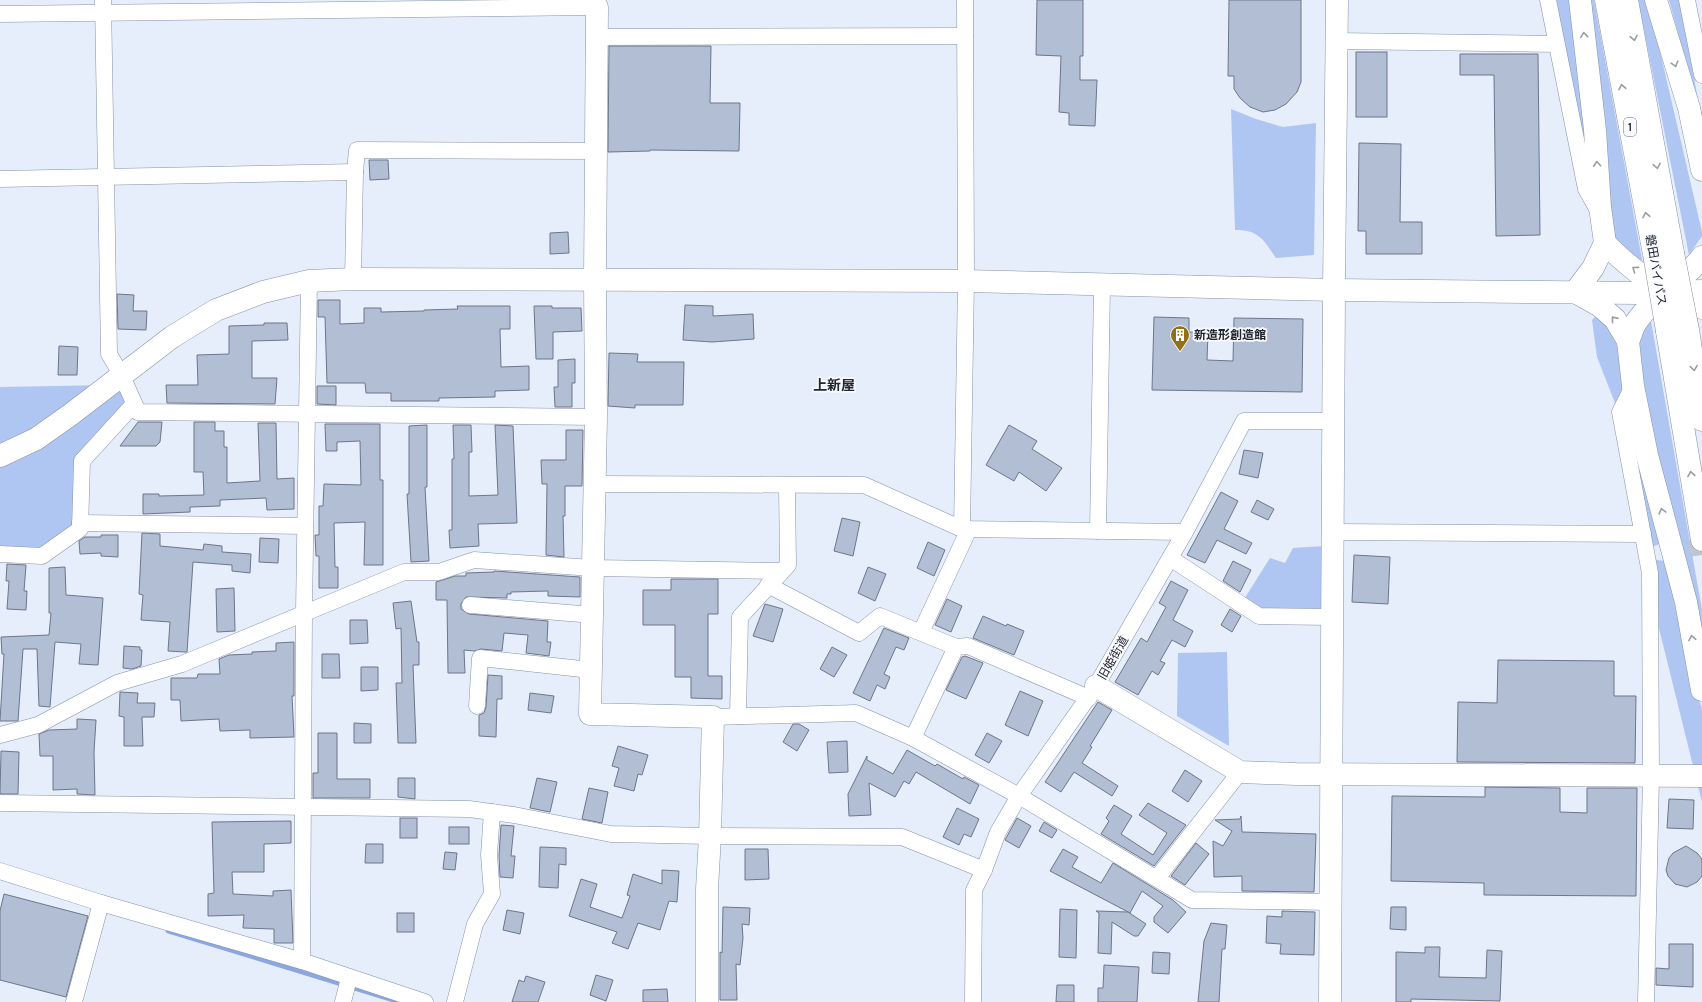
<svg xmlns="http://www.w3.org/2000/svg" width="1702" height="1002" font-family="Karla,'Noto Sans JP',sans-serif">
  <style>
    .green { fill: #b0c6f2 }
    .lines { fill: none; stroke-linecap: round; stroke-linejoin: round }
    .stream { stroke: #8aa7e3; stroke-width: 4.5 }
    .building { fill: #b2bed4; stroke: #6c778b }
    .street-tunnel { stroke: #bfc5d2; stroke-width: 16; stroke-dasharray: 16 8; stroke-linecap: butt }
    .street-casing { stroke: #8792a7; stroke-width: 17 }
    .secondary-casing { stroke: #8792a7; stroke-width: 23 }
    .highway-casing { stroke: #8792a7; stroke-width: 23 }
    .street { stroke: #fff; stroke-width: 16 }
    .secondary { stroke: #fff; stroke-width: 22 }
    .highway { stroke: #fff; stroke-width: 22 }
    .highway-bridge-casing { stroke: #8792a7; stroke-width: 23; stroke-linecap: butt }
    .highway-bridge { stroke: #fff; stroke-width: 22 }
    .oneway { stroke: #9c9da1 }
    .labels { text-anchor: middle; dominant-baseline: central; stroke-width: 3.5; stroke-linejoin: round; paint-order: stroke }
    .shield { fill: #f8faff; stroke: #62666d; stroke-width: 1 }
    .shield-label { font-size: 11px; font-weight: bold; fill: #22262f }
    .street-label { font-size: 12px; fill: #22262f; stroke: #f8faff }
    .poi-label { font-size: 12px; font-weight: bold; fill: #22262f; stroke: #f8faff; text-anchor: start }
    .quarter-label { font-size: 14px; font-weight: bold; fill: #22262f; stroke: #f8faff }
  </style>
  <rect width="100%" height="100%" fill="#e6edfb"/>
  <!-- green -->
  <g class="green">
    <path d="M 1550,0 L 1571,0 L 1590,161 L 1580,158 Z"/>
    <path d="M 1586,0 L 1594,0 L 1644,270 L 1605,243 Z"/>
    <path d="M 1638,0 L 1648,0 L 1702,232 L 1702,236 L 1689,255 Z"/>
    <path d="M 1669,0 L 1679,0 L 1702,120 Z"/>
    <path d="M 1231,109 L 1256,119 L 1283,127 L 1316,123 L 1314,255 L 1276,258 C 1263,239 1259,230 1235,230 Z"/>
    <path d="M 1604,308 L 1632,377 L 1615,403 L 1597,357 L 1592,320 Z"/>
    <path d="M 1651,321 L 1702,610 L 1702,651 L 1669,536 L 1634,343 Z"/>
    <path d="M 122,376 L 134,404 L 75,465 L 80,523 L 42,556 L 0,554 L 0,387 L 110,385 Z"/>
    <path d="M 1633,409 L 1660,544 L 1645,549 L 1636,470 Z"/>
    <path d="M 1324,546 L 1325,617 L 1259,616 L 1241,604 L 1270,558 L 1285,563 L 1293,548 Z"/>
    <path d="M 1647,558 L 1664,561 L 1702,710 L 1702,802 L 1650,592 Z"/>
    <path d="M 1227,652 L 1229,746 L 1177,716 L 1178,653 Z"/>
  </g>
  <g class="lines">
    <!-- stream -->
    <path class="stream" d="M 168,931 L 396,1001"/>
  </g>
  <!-- building -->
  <g class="building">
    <path d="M 1037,0 L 1083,0 L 1083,56 L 1080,56 L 1080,80 L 1097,80 L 1095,126 L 1069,125 L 1069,113 L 1059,112 L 1061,56 L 1036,55 Z"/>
    <path d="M 1229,0 L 1301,0 L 1301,82 L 1297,92 L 1286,104 L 1275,110 L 1263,112 L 1250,107 L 1240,98 L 1234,89 L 1234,76 L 1228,76 Z"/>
    <path d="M 609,46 L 711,46 L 710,103 L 740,103 L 739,151 L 650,150 L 650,151 L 608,152 Z"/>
    <rect x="1356" y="52" width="31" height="65"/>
    <path d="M 1460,54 L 1538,54 L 1540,235 L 1496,236 L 1494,75 L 1460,75 Z"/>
    <path d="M 1359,143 L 1401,144 L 1400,222 L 1422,222 L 1422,254 L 1366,254 L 1366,231 L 1358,231 Z"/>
    <path d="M 369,160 L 388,160 L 389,179 L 370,180 Z"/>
    <path d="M 568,232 L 569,253 L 550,254 L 550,233 Z"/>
    <path d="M 117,294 L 134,295 L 133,311 L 147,311 L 146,330 L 118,329 Z"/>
    <path d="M 318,300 L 340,300 L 340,324 L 364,323 L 364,308 L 381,308 L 381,312 L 424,311 L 424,310 L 458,309 L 457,306 L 510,306 L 510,329 L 500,329 L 501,367 L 529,366 L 529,390 L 495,391 L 495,397 L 439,398 L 439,401 L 391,401 L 391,393 L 366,393 L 365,383 L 327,383 L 325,317 L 318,317 Z"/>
    <path d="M 685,305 L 713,306 L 713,316 L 753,314 L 754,339 L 712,342 L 683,340 Z"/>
    <path d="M 534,306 L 552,306 L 552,308 L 581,308 L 582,331 L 553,332 L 553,359 L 536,359 Z"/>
    <path d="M 1154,317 L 1189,318 L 1189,332 L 1208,333 L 1207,360 L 1233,361 L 1234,318 L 1303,319 L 1302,392 L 1152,390 Z"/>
    <path d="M 264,323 L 287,323 L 288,340 L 252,341 L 252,378 L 277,378 L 275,404 L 167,403 L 166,385 L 198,385 L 197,355 L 229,354 L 229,326 L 264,325 Z"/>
    <path d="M 59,346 L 78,347 L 77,375 L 58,375 Z"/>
    <path d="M 609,353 L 638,354 L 637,362 L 684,362 L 683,405 L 635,405 L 635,408 L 608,406 Z"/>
    <path d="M 575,359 L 575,383 L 572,383 L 572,407 L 555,407 L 554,387 L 558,387 L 558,360 Z"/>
    <path d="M 317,386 L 336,386 L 336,405 L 317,404 Z"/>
    <path d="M 138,422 L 162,422 L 160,442 L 156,446 L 120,446 Z"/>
    <path d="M 194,422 L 215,422 L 215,431 L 224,431 L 224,447 L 227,447 L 227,483 L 260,481 L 258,423 L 276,423 L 277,479 L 294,478 L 294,509 L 267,510 L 266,498 L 220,500 L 220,506 L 190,507 L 190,512 L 143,514 L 143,494 L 159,494 L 159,496 L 204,495 L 203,472 L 194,472 Z"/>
    <path d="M 325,424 L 380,424 L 380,480 L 383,480 L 383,565 L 364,565 L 365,522 L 334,523 L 335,567 L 338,567 L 338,588 L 319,588 L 319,556 L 316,556 L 315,535 L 319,535 L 319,506 L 323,506 L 324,484 L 361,485 L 360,441 L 337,442 L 337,451 L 326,451 Z"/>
    <path d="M 427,425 L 427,487 L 425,487 L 429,561 L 411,562 L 407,494 L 409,494 L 409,426 Z"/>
    <path d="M 453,425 L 471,425 L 472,452 L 469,452 L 469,496 L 498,495 L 495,425 L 513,426 L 517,523 L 478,524 L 479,546 L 450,548 L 449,530 L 452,530 L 452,459 L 454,459 Z"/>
    <path d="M 1009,425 L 1037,441 L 1032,449 L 1062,468 L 1046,491 L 1019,472 L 1014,481 L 986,465 Z"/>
    <path d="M 566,430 L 583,430 L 582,486 L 565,486 L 565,516 L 563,516 L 564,557 L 546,555 L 547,484 L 542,484 L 541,460 L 566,460 Z"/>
    <path d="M 1244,450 L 1263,453 L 1258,478 L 1239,474 Z"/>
    <path d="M 1221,492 L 1238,501 L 1224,529 L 1252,543 L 1246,554 L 1217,540 L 1205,563 L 1187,555 Z"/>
    <path d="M 1257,500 L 1274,509 L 1268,520 L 1251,512 Z"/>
    <path d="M 842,518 L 860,522 L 853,556 L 834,551 Z"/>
    <path d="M 142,533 L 160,534 L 160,546 L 203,550 L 204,544 L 222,546 L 222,552 L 251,554 L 250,573 L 232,571 L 232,565 L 193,562 L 187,652 L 185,652 L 168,651 L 170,622 L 141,620 L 143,595 L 139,594 Z"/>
    <path d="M 101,535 L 118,535 L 118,557 L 101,556 L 101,553 L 80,554 L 79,541 L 85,537 L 101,537 Z"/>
    <path d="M 260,538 L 279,539 L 278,563 L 259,562 Z"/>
    <path d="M 928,542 L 945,550 L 934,576 L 917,568 Z"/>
    <path d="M 1354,555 L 1390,557 L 1388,604 L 1352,602 Z"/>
    <path d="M 1233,561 L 1251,570 L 1240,592 L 1223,581 Z"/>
    <path d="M 7,564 L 26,565 L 24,591 L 27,591 L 26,610 L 7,609 L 9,581 L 6,581 Z"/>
    <path d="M 65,567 L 66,595 L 103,598 L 98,665 L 79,664 L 81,644 L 55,642 L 50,707 L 39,706 L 37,649 L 23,649 L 18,721 L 0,721 L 4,654 L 2,654 L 1,637 L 49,635 L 51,613 L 49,613 L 49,568 Z"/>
    <path d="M 868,567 L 886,574 L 875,601 L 858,593 Z"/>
    <path d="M 494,571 L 580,577 L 580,597 L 548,596 L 548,591 L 511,592 L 511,594 L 507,594 L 507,598 L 466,597 L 461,604 L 461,609 L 469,614 L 548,621 L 547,642 L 551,642 L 549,656 L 526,653 L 528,635 L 504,633 L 502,651 L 481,649 L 475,651 L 464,650 L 465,673 L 448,673 L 447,600 L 436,600 L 436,582 L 455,576 L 466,576 L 466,573 L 494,572 Z"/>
    <path d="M 671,579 L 718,579 L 718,614 L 708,614 L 708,676 L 722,676 L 722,699 L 691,698 L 691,677 L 675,677 L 675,625 L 643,625 L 643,590 L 671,590 Z"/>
    <path d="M 1171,581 L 1188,590 L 1173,620 L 1193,631 L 1185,647 L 1172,640 L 1160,661 L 1165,663 L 1158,675 L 1152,671 L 1138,695 L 1115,682 L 1141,638 L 1147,642 L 1166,607 L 1159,603 Z"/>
    <path d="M 234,588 L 235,631 L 217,632 L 216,589 Z"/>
    <path d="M 947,599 L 962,606 L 951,632 L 935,625 Z"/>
    <path d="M 411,601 L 417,642 L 419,642 L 419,665 L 413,665 L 416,743 L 398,743 L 396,683 L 402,683 L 401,628 L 396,629 L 393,603 Z"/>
    <path d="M 765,604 L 783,609 L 773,642 L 753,636 Z"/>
    <path d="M 1230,609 L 1241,616 L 1232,632 L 1221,625 Z"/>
    <path d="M 983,616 L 1006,626 L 1007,624 L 1024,631 L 1014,655 L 973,638 Z"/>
    <path d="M 350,620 L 367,620 L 368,643 L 350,644 Z"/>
    <path d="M 884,628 L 909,638 L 904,650 L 896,647 L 884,674 L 890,677 L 885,689 L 877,685 L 870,701 L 853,693 Z"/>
    <path d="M 294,642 L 294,696 L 292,696 L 294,737 L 250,738 L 250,730 L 220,731 L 219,719 L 181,721 L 180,700 L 171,700 L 171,678 L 197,678 L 198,674 L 220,674 L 219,659 L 229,655 L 252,654 L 252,652 L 276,651 L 276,643 Z"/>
    <path d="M 124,646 L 140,647 L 140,650 L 142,650 L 141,666 L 132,669 L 123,668 Z"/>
    <path d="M 832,647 L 847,655 L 834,677 L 820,669 Z"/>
    <path d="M 322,654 L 339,654 L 340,678 L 322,678 Z"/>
    <path d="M 965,656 L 983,663 L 966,699 L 946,690 L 962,657 Z"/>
    <path d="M 1498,660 L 1614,661 L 1614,696 L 1636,696 L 1635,763 L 1457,762 L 1458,702 L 1497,703 Z"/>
    <path d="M 361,667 L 378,667 L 378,690 L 361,691 Z"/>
    <path d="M 488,675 L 502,676 L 502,699 L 497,699 L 496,737 L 479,736 L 479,715 L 484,713 L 486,707 Z"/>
    <path d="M 1020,691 L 1043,701 L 1028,736 L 1005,725 Z"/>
    <path d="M 120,692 L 138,693 L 137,703 L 155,703 L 154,717 L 142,717 L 143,746 L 124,746 L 124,717 L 119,716 Z"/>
    <path d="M 530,693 L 554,696 L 551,713 L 528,710 Z"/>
    <path d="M 1098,702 L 1112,710 L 1090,746 L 1092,747 L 1082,763 L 1118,786 L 1112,796 L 1074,772 L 1061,792 L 1045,782 Z"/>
    <path d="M 77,719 L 96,720 L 94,752 L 95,795 L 77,794 L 77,789 L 53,790 L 53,756 L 40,756 L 39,734 L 49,730 L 77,729 Z"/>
    <path d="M 354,723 L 371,724 L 371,743 L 354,743 Z"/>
    <path d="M 793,724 L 799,724 L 809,730 L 797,751 L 783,742 Z"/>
    <path d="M 318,733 L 337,733 L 337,779 L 370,779 L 370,798 L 313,798 L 313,773 L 318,773 Z"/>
    <path d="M 987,733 L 1002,741 L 989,763 L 975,755 Z"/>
    <path d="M 847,741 L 848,772 L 829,773 L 827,742 Z"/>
    <path d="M 618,746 L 648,755 L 642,775 L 638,774 L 634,791 L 614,786 L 619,768 L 612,766 Z"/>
    <path d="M 907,750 L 935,766 L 937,764 L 963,779 L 964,777 L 979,785 L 970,804 L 916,772 L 909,784 L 904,781 L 895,797 L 869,783 L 871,815 L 849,816 L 848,794 L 867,756 L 867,760 L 893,774 Z"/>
    <path d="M 1,751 L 19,752 L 18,794 L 0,794 Z"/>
    <path d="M 1185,770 L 1202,781 L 1188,802 L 1172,791 Z"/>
    <path d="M 398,778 L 415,778 L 415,799 L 398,797 Z"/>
    <path d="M 537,778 L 557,782 L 550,812 L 530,808 Z"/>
    <path d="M 1485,787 L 1560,788 L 1560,812 L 1587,813 L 1587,788 L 1637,788 L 1636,896 L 1484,895 L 1484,883 L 1391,881 L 1392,796 L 1485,797 Z"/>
    <path d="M 589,788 L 608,792 L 602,823 L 582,819 Z"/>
    <path d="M 1669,799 L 1694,800 L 1693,829 L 1667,828 Z"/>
    <path d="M 1148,803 L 1186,825 L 1154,866 L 1101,834 L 1109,821 L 1106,818 L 1114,805 L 1132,816 L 1121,834 L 1153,855 L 1167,833 L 1139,815 Z"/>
    <path d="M 957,808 L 979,819 L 971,837 L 964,834 L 959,845 L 943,837 Z"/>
    <path d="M 1241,816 L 1242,832 L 1316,834 L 1314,892 L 1242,891 L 1242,876 L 1214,877 L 1213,841 L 1223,846 L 1232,831 L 1215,820 L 1240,819 Z"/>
    <rect x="400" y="818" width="17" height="20"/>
    <path d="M 1017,818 L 1031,826 L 1019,848 L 1005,840 Z"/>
    <path d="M 291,821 L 291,843 L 264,844 L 264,872 L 232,872 L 233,894 L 273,896 L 273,891 L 291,890 L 293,943 L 274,943 L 274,929 L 243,928 L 244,915 L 208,916 L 208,894 L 214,893 L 212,822 Z"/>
    <path d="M 1044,822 L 1057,830 L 1052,838 L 1039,831 Z"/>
    <path d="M 501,825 L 514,826 L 511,856 L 515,856 L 513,878 L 500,877 L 499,855 Z"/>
    <rect x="449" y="827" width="20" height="17"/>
    <path d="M 1196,843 L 1209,854 L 1185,885 L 1171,876 Z"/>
    <path d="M 366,844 L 383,844 L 383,863 L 365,863 Z"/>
    <path d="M 1686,846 L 1697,853 L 1702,859 L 1702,876 L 1697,882 L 1687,887 L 1675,884 L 1668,876 L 1666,870 L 1669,858 L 1673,853 Z"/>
    <path d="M 540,847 L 566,848 L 566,865 L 559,864 L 558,888 L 539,887 Z"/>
    <path d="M 745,849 L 768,849 L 769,879 L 745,880 Z"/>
    <path d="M 1063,849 L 1078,857 L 1072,867 L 1101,883 L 1113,863 L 1173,900 L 1186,912 L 1168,933 L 1154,922 L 1154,917 L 1163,906 L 1142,891 L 1130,913 L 1050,871 Z"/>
    <path d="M 445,852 L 457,853 L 455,870 L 443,869 Z"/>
    <path d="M 662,870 L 679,871 L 677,902 L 669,901 L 660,930 L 638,923 L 628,949 L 612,943 L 617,932 L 569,916 L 581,879 L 597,884 L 590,907 L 622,918 L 630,896 L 627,895 L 633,874 L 662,884 Z"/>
    <path d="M 4,894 L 88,916 L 66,997 L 0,980 L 0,911 Z"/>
    <path d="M 723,907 L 750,908 L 749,925 L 742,924 L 743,938 L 740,965 L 736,964 L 737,1000 L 720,1000 L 720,952 L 722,953 Z"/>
    <path d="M 1391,907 L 1406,907 L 1406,930 L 1390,929 Z"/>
    <path d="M 1060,909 L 1077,910 L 1076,958 L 1059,957 Z"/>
    <path d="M 507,910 L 524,913 L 520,934 L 503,930 Z"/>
    <path d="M 1096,911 L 1128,912 L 1146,924 L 1138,936 L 1134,936 L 1112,922 L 1111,954 L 1098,953 L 1099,913 Z"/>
    <path d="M 1282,911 L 1315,912 L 1314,955 L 1280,954 L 1281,944 L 1266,943 L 1267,916 L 1282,917 Z"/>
    <rect x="397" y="913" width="17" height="19"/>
    <path d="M 1211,923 L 1227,925 L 1225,949 L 1222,949 L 1219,1002 L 1198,1002 L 1204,941 Z"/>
    <path d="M 1669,944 L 1693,944 L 1693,987 L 1656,985 L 1656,968 L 1669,969 Z"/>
    <path d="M 1425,947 L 1440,947 L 1439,977 L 1486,978 L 1487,950 L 1502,951 L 1500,1001 L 1411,999 L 1411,1002 L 1396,1002 L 1396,952 L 1425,953 Z"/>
    <path d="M 1153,952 L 1170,953 L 1169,974 L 1152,973 Z"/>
    <path d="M 1104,965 L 1139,967 L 1137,1002 L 1098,1002 L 1098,988 L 1103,988 Z"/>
    <path d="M 596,975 L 613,980 L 606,1001 L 590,995 Z"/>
    <path d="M 526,976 L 545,982 L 538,1002 L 512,1002 L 519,980 L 524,982 Z"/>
    <path d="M 1057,985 L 1074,985 L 1074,1002 L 1056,1002 Z"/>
    <path d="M 667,989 L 668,1002 L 643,1002 L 643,990 Z"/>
  </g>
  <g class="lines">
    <!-- street-tunnel -->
    <path class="street-tunnel" d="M 1665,552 L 1702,547"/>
    <!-- street casing -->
    <g class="street-casing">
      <g id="street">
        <path d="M 103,0 L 109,354 L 122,376 L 138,412 L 596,417"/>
        <path d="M 1548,0 L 1586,189 L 1599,212"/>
        <path d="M 1687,0 L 1702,75"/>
        <path d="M 0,14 L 597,7 L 597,0"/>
        <path d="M 596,37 L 965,36"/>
        <path d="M 1337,41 L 1556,44"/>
        <path d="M 355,172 L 357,150 L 596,151"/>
        <path d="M 0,179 L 355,172 L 353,279"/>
        <path d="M 1633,386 L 1620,412 L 1650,573 L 1651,777 L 1646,1002"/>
        <path d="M 595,484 L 864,485 L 962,529 L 1185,532"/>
        <path d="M 80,523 L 305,526"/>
        <path d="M 962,529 L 966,281 L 965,0"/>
        <path d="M 1098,531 L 1102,285"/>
        <path d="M 1333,532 L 1643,534"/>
        <path d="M 0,554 L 42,556 L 80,529 L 82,461 L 134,404"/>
        <path d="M 1170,558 L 1259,616 L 1332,617"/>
        <path d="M 768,585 L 859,633 L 880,616 L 956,647"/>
        <path d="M 470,605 L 593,615"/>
        <path d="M 921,632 L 969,529"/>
        <path d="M 477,706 L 480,658 L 591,670"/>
        <path d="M 738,716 L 740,617 L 788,565 L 787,485"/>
        <path d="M 713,717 L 856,713 L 913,738 L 1019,796 L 1192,900 L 1332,902"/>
        <path d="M 0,735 L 38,725 L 117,683 L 182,664 L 404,572 L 439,572 L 474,560 L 593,568 L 782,571"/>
        <path d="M 913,738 L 956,647 L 968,646 L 1089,698"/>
        <path d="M 0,803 L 469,809 L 514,815 L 611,834 L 710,836 L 902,837 L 984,870"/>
        <path d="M 0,871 L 101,903 L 302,961 L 425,1002"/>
        <path d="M 1157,878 L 1240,772"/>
        <path d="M 302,961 L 304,612 L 309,281"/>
        <path d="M 74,1002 L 101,903"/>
        <path d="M 343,1002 L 349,978"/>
        <path d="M 455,1002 L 475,924 L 492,894 L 489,855 L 492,812"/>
        <path d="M 973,1002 L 974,890 L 984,870 L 998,832 L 1019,796 L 1096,686 L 1185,532 L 1244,421 L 1335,421"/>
      </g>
    </g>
    <!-- secondary casing -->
    <g class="secondary-casing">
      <g id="secondary">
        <path d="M 597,7 L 595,280 L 596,417 L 590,714 L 713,717 L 710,836 L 707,889 L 707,1002"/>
        <path d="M 0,456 L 36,439 L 70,415 L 172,337 L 216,310 L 263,292 L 309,281 L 353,279 L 966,281 L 1334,290 L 1638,293 L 1702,291"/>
        <path d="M 1096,686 L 1240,772 L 1296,774 L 1702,776"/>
        <path d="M 1330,1002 L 1334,290 L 1337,0"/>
      </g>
    </g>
    <!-- highway casing -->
    <g class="highway-casing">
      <g id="highway">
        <path d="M 1580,0 L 1595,130 L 1600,207 L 1605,243 L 1593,268 L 1575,292 L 1600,306 L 1615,319 L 1628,341 L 1633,386 L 1647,455 L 1686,602 L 1702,690"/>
        <path d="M 1606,0 L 1654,254"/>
        <path d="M 1627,0 L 1673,253"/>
        <path d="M 1656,0 L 1689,108 L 1702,170"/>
        <path d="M 1605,243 C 1620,259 1647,281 1666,292 C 1679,299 1689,298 1702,308"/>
        <path d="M 1688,330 L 1702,420"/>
        <path d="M 1667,331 L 1702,540"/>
        <path d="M 1628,341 C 1631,336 1632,329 1635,324 C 1652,297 1683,282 1702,257"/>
      </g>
    </g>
    <!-- street -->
    <use href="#street" class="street"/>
    <!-- secondary -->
    <use href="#secondary" class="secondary"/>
    <!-- highway -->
    <use href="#highway" class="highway"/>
    <!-- highway-bridge casing -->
    <g class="highway-bridge-casing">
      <g id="highway-bridge">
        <path d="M 1673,253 L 1688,330"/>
        <path d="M 1654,254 L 1667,331"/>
      </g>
    </g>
    <!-- highway-bridge -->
    <use href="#highway-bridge" class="highway-bridge"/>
  </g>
  <!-- one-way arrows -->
  <defs><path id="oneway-chevron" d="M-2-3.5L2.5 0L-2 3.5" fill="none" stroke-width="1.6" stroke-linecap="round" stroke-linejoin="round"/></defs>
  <g class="oneway">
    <use href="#oneway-chevron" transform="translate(1584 35) rotate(-96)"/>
    <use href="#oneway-chevron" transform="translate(1634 38) rotate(80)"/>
    <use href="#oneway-chevron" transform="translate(1675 64) rotate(73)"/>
    <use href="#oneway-chevron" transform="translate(1622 87) rotate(-101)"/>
    <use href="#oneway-chevron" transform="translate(1597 164) rotate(-94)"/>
    <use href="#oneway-chevron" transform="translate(1657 166) rotate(80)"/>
    <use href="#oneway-chevron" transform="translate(1646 215) rotate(-101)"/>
    <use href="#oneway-chevron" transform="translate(1635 269) rotate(-144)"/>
    <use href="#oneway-chevron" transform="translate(1614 319) rotate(-129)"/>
    <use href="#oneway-chevron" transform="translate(1694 368) rotate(81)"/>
    <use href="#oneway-chevron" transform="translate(1691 474) rotate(-100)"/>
    <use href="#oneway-chevron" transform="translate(1662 511) rotate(-105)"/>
    <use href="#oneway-chevron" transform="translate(1692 638) rotate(-100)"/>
  </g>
  <!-- icons -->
  <defs>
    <g id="building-pin" transform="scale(1)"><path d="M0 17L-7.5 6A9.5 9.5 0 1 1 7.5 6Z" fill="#936f16" stroke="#f8faff"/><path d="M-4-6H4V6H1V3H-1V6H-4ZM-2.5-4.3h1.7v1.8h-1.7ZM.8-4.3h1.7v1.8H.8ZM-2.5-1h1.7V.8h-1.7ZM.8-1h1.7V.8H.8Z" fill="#fff"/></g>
  </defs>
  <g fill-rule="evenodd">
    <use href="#building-pin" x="1180" y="335"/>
  </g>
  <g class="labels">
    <!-- shield labels -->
    <rect class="shield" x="1624" y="118" width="12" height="18" rx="3"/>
    <g class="shield-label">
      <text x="1630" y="127">1</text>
    </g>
    <!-- street labels -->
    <g class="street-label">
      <text transform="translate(1656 270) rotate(80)">磐田バイパス</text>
      <text transform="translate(1113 658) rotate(-60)">旧姫街道</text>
    </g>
    <!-- poi labels -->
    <g class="poi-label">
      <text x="1194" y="335">新造形創造館</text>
    </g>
    <!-- quarter labels -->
    <g class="quarter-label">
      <text x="834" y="385">上新屋</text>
    </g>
  </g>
</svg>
